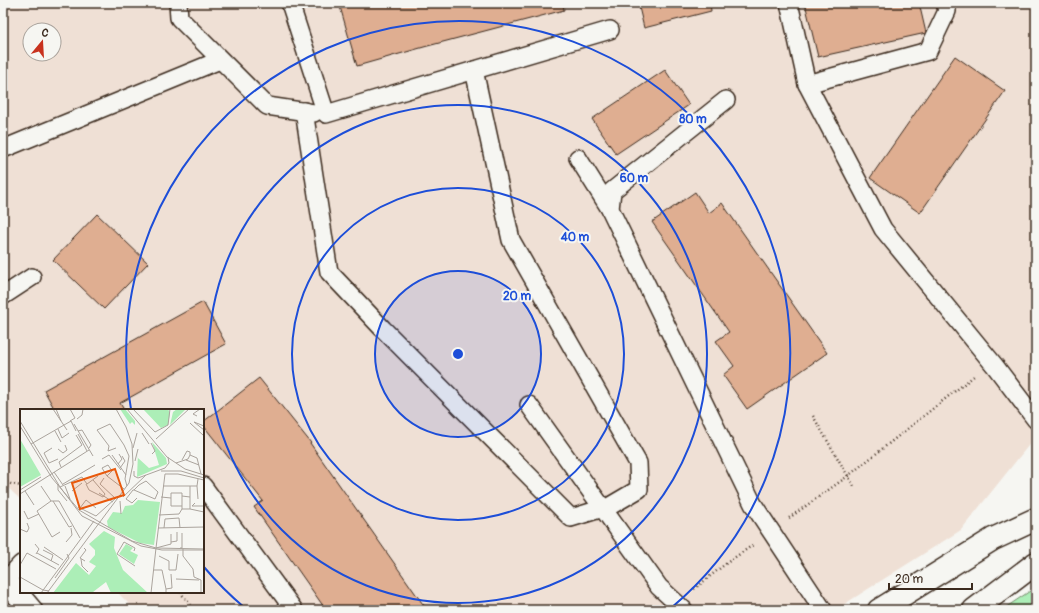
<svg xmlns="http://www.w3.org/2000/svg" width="1039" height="613" font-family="Pangolin,sans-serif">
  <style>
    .built { fill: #efe0d5; fill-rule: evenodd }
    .green { fill: #aceeb7; stroke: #748c6a }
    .building { fill: #dfae91; stroke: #3b2a1e }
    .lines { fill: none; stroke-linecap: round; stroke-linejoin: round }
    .service-casing { stroke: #3b2a1e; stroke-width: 20 }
    .secondary-casing { stroke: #3b2a1e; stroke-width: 25 }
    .primary-casing { stroke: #3b2a1e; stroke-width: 25 }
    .path { stroke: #3b2a1e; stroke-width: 2.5; stroke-dasharray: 1 3; stroke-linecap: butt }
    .service { stroke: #f6f6f2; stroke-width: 17 }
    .secondary { stroke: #f6f6f2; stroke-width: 22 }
    .primary { stroke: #f6f6f2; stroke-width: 22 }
    .ring { fill: none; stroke: #1d4ed8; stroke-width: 2 }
    .inset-road { fill: none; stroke: #aba49d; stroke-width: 1 }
    .view { fill: #e8590c; fill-opacity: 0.15; stroke: #e8590c; stroke-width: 2 }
    .inset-edge { fill: none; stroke: #3b2a1e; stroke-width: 2 }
    .centre { fill: #1d4ed8; stroke: #f6f6f2; stroke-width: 2 }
    .ring-label { font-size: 12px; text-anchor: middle; font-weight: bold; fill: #1d4ed8; stroke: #f6f6f2; stroke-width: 4; stroke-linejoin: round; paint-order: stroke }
  </style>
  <rect width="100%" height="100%" fill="#f6f6f2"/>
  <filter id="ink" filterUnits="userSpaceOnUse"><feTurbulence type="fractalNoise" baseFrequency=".025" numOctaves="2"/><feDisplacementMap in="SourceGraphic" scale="8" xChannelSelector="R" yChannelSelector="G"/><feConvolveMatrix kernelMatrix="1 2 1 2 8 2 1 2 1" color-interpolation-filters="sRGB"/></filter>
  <g filter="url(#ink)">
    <!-- built -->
    <path class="built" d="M 3,3 L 1036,3 L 1036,436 L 961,530 L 835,610 L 135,610 L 117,592 L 203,592 L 203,410 L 21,410 L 21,500 L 3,483 ZM 30,30 L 54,30 L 54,54 L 30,54 Z"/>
    <!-- green -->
    <path class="green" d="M 1036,587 L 1036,609 L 1035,610 L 1002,610 Z"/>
    <!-- building -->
    <g class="building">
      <path d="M 339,3 L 563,3 L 564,10 L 424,47 L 357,66 Z"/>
      <path d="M 638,3 L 710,3 L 711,11 L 644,28 Z"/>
      <path d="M 805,3 L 919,3 L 926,33 L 818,57 Z"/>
      <path d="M 955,56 L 1005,91 L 920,213 L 870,178 Z"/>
      <path d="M 665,70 L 689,105 L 616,154 L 592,119 Z"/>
      <path d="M 695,192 L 709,213 L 722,203 L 827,353 L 747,409 L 723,375 L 734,366 L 716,341 L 729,332 L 652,222 Z"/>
      <path d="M 97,214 L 148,263 L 104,309 L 53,260 Z"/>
      <path d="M 203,302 L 226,344 L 120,403 L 124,410 L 55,410 L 44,390 Z"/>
      <path d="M 259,378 L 311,443 L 310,443 L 427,610 L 326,610 L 254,507 L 263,501 L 203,425 L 203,422 Z"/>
    </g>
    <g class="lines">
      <!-- service casing -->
      <g class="service-casing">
        <g id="service">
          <path d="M 178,3 L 179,18 L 267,106 L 314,113"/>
          <path d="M 290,3 L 326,114 L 610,30"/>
          <path d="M 789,3 L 807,84"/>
          <path d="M 945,3 L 947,11 L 928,51 L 807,84 L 883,229 L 995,366 L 1036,420"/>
          <path d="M 726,100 L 612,191 L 610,209 L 753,504 L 823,610"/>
          <path d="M 304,111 L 329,272 L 383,329 L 571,518 L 610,506 L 639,489 L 638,463 L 511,240 L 474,70"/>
          <path d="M 3,149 L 220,60"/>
          <path d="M 578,158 L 610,209"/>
          <path d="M 3,296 L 32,277"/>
          <path d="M 529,405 L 659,587 L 684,610"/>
          <path d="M 203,486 L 294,610"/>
          <path d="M 6,580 L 21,564"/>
        </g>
      </g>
      <!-- secondary casing -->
      <g class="secondary-casing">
        <g id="secondary">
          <path d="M 3,577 L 31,610"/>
          <path d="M 879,610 L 993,539 L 1036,519"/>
        </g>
      </g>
      <!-- primary casing -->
      <g class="primary-casing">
        <path id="primary" d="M 974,610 L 1036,563"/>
      </g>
      <!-- path -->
      <g class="path">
        <path d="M 813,416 L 855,488"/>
        <path d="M 3,480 L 11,484 L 21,486"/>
        <path d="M 789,518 L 848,476 L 974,376"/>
        <path d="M 694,589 L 728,562 L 753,545"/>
        <path d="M 180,592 L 195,610"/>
      </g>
      <!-- service -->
      <use href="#service" class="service"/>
      <!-- secondary -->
      <use href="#secondary" class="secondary"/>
      <!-- primary -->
      <use href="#primary" class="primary"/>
    </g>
  </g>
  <!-- distance rings -->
  <circle cx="458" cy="354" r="83" fill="#1d4ed8" fill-opacity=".12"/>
  <g class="ring">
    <circle cx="458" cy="354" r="83"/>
    <circle cx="458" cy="354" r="166"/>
    <circle cx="458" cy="354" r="249"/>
    <path d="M245 608A332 332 0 0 1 204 567M131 409A332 332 0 1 1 671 608"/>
  </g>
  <!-- overview -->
  <g transform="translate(20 409)">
    <rect width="184" height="184" fill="#f6f6f2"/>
    <path d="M 100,0 L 105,0 L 115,12 L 115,16 L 112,13 L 110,15 ZM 123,0 L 148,0 L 150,4 L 148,16 L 141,19 ZM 157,0 L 166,0 L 150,16 L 153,3 ZM 0,30 L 21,66 L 0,78 ZM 132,33 L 146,49 L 147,55 L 117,68 L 118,44 L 118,49 L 129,59 L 139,56 ZM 118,91 L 140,93 L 134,136 L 120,134 L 88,118 L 87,112 L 93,103 L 102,104 L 105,97 L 113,96 ZM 84,122 L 95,128 L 94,139 L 103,161 L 128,184 L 91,184 L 86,173 L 73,183 L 33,184 L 56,154 L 69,166 L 76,157 L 69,153 L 75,146 L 75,141 L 69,135 ZM 106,135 L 113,139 L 110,142 L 118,146 L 114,155 L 99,145 Z" fill="#aceeb7"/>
    <path class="inset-road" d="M 33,0 L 47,21M 36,0 L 41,12M 107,0 L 147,48 L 165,60 L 184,66M 113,0 L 135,23 L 148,16 L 150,0M 177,7 L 173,5 L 180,0M 57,10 L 62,6 L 63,0M 0,12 L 40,78 L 62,107 L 121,137 L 142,141 L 184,141M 50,12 L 55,9 L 50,0M 170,14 L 184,27M 54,15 L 73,47M 0,17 L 32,69 L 59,101 L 112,132 L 136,139 L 131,184M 184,17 L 174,13 L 184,21M 38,20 L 42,29 L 49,24M 35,22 L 41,33M 58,22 L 62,21 L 71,36 L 69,39M 122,24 L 129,35M 58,25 L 67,42M 136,30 L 169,0M 131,34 L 135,42 L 132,45M 11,35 L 51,12 L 56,22M 32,39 L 24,44 L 29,54 L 38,50M 96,39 L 88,42 L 89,37 L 77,21 L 90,15 L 104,36 L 109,47 L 105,70 L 107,77M 113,39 L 117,24M 38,40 L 43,44 L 47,41 L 45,36M 92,46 L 106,66M 82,50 L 89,46 L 101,61M 162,51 L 167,42 L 170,43 L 170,46M 166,51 L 179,56M 115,52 L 118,40M 156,54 L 168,50 L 170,46 L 177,49 L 181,65M 98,55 L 102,50 L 99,45M 41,58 L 39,53 L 62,36 L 56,26M 100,59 L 105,52 L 102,47M 114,62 L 114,67 L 118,69 L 145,59 L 149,54 L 148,48M 141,62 L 161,62 L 184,69M 34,63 L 43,76M 87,67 L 82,59 L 88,56 L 92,62 L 87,67 L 104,80M 84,69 L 80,75 L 96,90M 43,75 L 75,56M 66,75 L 69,81 L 83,88 L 85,85 L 73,71M 38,76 L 38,81 L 47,92M 21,77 L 31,92M 45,77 L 50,90M 143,77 L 170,77 L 170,88 L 162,87M 170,77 L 177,77 L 178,70M 177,77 L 178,90M 40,78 L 62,68 L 67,75 L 78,67M 0,81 L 21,68M 114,81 L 135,90 L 138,83 L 126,72 L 119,76 L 114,81 L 113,81 L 106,90 L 112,94 L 117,89M 5,82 L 14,96M 52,82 L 62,74M 79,84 L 93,93M 0,85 L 69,41M 103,88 L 126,66M 151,89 L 151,97 L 162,97M 33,92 L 49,118 L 52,117M 100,92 L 101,105M 175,94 L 172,97 L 184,97M 58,98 L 76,107 L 96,89M 60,99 L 66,91 L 76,99M 162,100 L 170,100 L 170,88M 170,100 L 184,103M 4,102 L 8,110 L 19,105M 139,106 L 159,105 L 162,100 L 162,84 L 151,84 L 151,89 L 141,88M 138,119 L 184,118M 144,119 L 145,110 L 159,109 L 160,119M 0,120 L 7,123 L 9,119 L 7,114M 40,123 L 32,128 L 17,102 L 31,92 L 39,92 L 60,129M 46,133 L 52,126 L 51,119M 151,133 L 157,132 L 157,123M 15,135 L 19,140 L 16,145M 24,138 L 43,151M 64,139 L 66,141 L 60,149 L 65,152M 136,139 L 145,65 L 158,65 L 184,71M 136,139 L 184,140M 136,139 L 151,135 L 151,125M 160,139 L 162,139 L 162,124M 163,140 L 163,147 L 173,160 L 174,168 L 181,171M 23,141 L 33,146 L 31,152M 114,142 L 115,139 L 104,133 L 97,145 L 115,157M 17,144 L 39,156M 139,147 L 149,152 L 149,161 L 156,161 L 158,145M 61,150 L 62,157 L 68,163M 0,156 L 7,144 L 36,160M 134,161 L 142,161 L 146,180M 0,168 L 23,181 L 29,182M 35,169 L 49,149 L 47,145M 156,170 L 179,171M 21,184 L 74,112M 27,184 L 109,74 L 113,55 L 112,35 L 106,18 L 96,0M 146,184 L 146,180 L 152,179 L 151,165M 181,184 L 181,171"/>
    <path class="view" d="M 95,60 L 104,86 L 60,100 L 52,74 Z"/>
    <rect width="184" height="184" class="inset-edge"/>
  </g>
  <circle cx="458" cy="354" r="6" class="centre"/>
  <g class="ring-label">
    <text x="693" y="123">80 m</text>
    <text x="634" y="182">60 m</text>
    <text x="575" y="241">40 m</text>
    <text x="517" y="300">20 m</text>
  </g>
  <!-- margin -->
  <rect width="1039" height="613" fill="none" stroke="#f6f6f2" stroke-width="16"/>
  <rect x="8" y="8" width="1023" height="597" fill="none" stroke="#3b2a1e" stroke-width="1.5" filter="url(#ink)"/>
  <!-- north arrow -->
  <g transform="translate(42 42) rotate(18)"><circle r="19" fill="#f6f6f2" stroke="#aba49d"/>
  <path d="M0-3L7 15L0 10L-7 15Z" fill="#c8321e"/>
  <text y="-6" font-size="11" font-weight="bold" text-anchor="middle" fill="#3b2a1e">С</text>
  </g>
  <!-- scale -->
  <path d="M889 583v6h83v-6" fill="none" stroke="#3b2a1e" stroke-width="2"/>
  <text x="895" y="583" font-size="12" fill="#3b2a1e" stroke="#f6f6f2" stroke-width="3" paint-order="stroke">20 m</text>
</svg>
